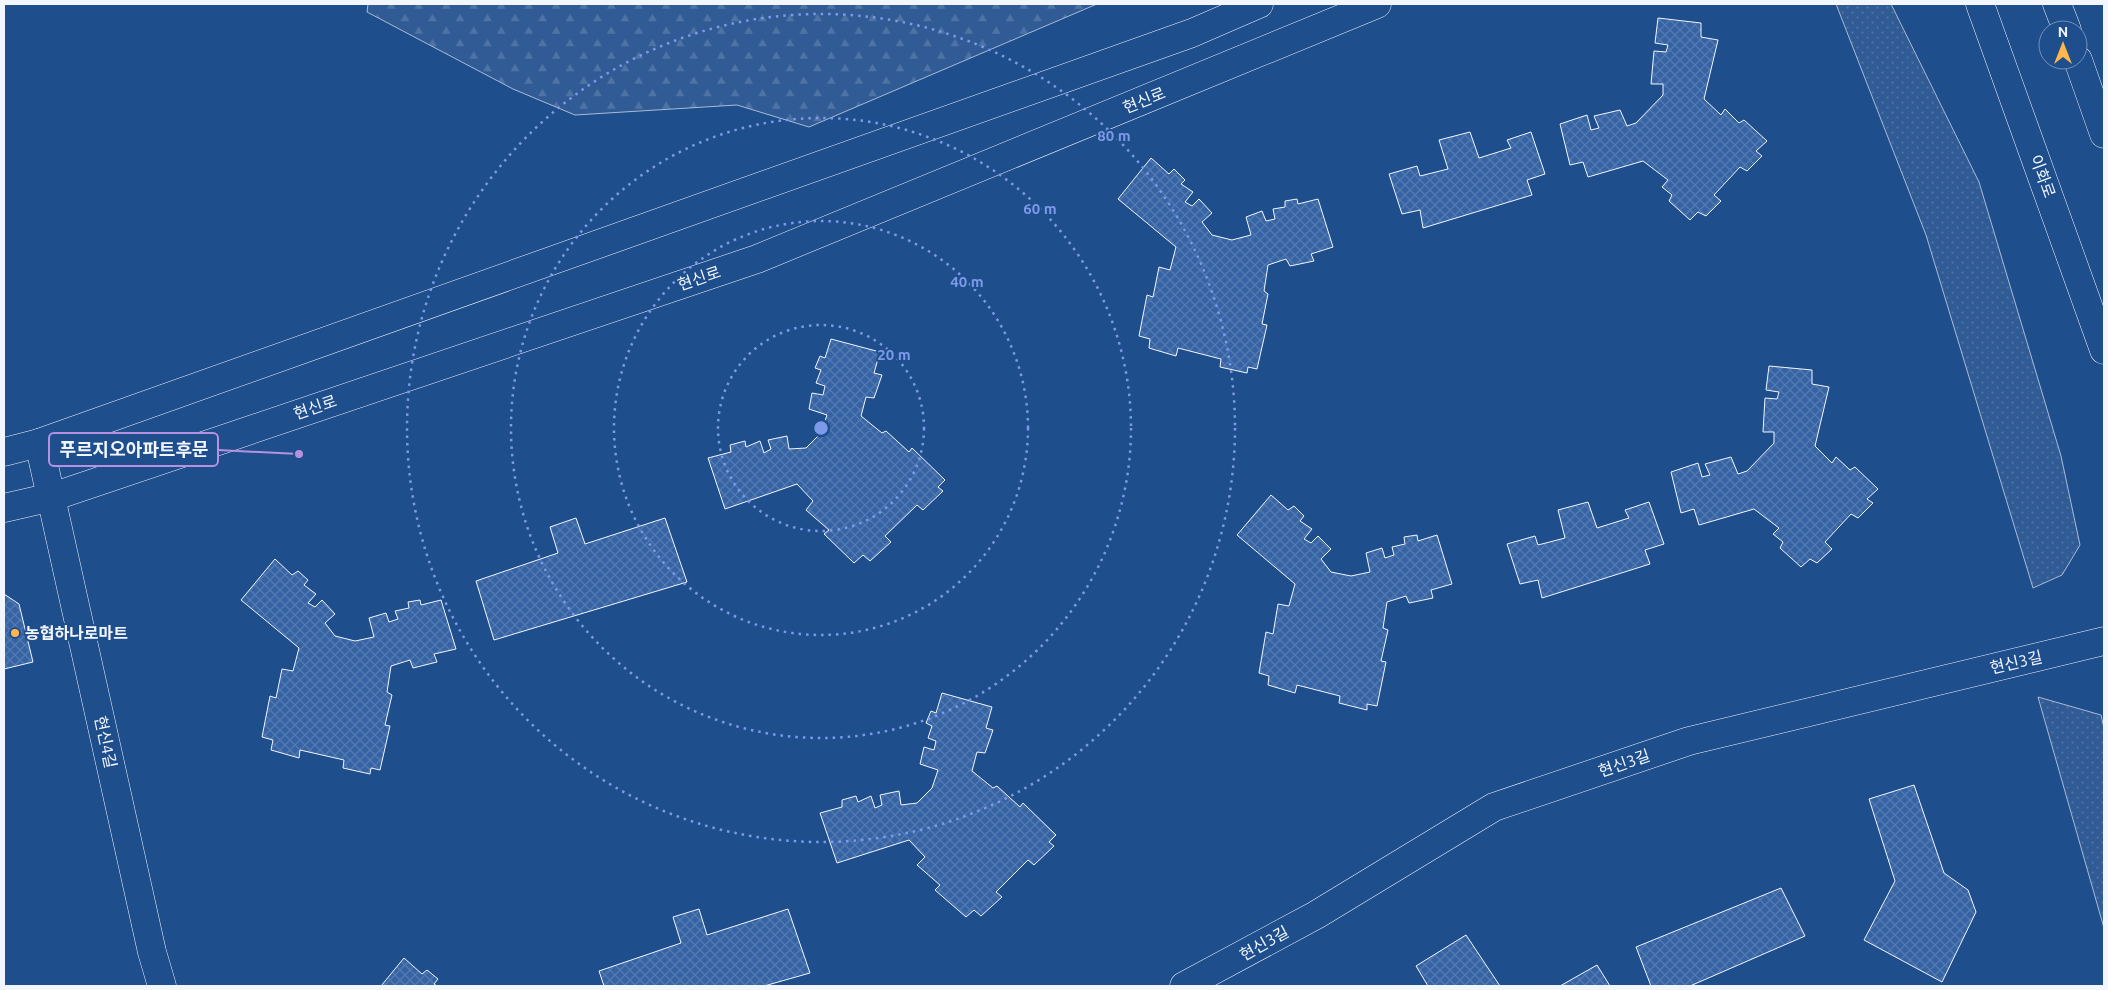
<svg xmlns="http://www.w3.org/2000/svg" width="2108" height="990" font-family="Ubuntu,'Noto Sans KR',sans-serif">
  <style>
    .green { fill: url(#green-dots); stroke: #a8bbd7 }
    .forest { fill: url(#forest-firs); stroke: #a8bbd7 }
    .building { fill: url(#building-cross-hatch); stroke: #f2f6ff }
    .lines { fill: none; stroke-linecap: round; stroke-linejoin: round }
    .secondary-casing { stroke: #f2f6ff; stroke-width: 29 }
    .secondary { stroke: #1f4e8c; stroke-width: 28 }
    .ring { fill: none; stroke: #7d9aea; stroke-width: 2.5; stroke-dasharray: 2.5 5 }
    .poi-dot { fill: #ffb74d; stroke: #1f4e8c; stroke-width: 2 }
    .labels { text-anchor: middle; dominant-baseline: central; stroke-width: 4; stroke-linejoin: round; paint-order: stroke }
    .street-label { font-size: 16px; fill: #f2f6ff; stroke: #1f4e8c }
    .poi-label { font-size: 16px; font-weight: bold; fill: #f2f6ff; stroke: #1f4e8c; text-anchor: start }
    .centre { fill: #7d9aea; stroke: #1f4e8c; stroke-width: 2.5 }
    .ring-label { font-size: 15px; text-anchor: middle; font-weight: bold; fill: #7d9aea; stroke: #1f4e8c; stroke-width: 4; stroke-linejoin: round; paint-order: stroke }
    .leader { fill: none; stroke: #b691df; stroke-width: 2 }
    .callout-dot { fill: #b691df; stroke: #1f4e8c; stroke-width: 2 }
    .callout { fill: #1f4e8c; stroke: #b691df; stroke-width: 2 }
    .callout-label { font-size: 18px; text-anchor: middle; font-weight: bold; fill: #f2f6ff }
  </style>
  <defs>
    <pattern id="green-dots" width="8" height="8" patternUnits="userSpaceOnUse" patternTransform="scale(1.25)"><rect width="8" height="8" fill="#305b95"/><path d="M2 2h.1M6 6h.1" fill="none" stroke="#4e73a5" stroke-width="1.8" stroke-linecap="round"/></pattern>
    <pattern id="forest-firs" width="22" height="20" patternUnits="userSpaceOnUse" patternTransform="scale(1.25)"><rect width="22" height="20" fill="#305b95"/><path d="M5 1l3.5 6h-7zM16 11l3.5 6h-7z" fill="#4e73a5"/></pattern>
    <pattern id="building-cross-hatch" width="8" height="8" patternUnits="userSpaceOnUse" patternTransform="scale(1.25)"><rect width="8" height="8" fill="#3563a3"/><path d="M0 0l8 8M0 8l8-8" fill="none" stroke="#537ab1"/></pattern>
  </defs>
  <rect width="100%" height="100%" fill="#1f4e8c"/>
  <!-- green -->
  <g class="green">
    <path d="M 1836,4 L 1891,4 L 1979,182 L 2061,456 L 2080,545 L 2062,575 L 2033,588 L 1926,235 Z"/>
    <path d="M 2038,697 L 2101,715 L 2104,728 L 2104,928 Z"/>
  </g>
  <!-- forest -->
  <path class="forest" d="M 368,4 L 1097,4 L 809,127 L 737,105 L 575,115 L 513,89 L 367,12 Z"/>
  <!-- building -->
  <g class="building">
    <path d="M 1658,18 L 1701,23 L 1701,37 L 1718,40 L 1704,99 L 1721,115 L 1725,109 L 1739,123 L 1744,120 L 1767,141 L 1756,151 L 1762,156 L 1747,171 L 1740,167 L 1714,195 L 1721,201 L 1706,216 L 1698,212 L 1690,220 L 1669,201 L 1672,195 L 1662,187 L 1668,180 L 1643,161 L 1588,177 L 1583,162 L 1570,165 L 1560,124 L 1587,115 L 1591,130 L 1599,128 L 1594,116 L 1620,110 L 1627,126 L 1636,123 L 1663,95 L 1663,84 L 1651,84 L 1654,51 L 1666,52 L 1668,45 L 1655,43 Z"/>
    <path d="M 1470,132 L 1479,158 L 1511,148 L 1507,140 L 1531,132 L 1545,174 L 1527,180 L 1532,195 L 1423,228 L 1420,210 L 1402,214 L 1389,174 L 1417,166 L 1420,176 L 1448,169 L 1439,140 Z"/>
    <path d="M 1151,158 L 1169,174 L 1174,169 L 1185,180 L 1181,184 L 1193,192 L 1185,202 L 1192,206 L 1199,199 L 1212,213 L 1202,222 L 1212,235 L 1232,240 L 1251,235 L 1246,217 L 1262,211 L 1266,221 L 1275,219 L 1273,209 L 1285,207 L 1285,201 L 1297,199 L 1298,204 L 1318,199 L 1333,247 L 1311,254 L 1314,261 L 1290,266 L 1286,259 L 1268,265 L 1264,291 L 1268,294 L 1262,324 L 1267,325 L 1257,369 L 1248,367 L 1247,373 L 1220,367 L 1221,359 L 1178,348 L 1176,356 L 1149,348 L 1150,339 L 1139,336 L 1147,295 L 1153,297 L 1159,267 L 1170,270 L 1176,247 L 1118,199 Z"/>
    <path d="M 831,339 L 880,352 L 874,373 L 882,375 L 874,398 L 866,397 L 861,416 L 882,433 L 886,431 L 909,452 L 912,448 L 945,480 L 938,487 L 943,491 L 923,510 L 917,505 L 885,536 L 891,542 L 870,561 L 863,555 L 854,563 L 824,534 L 829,530 L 806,510 L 813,501 L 797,484 L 725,509 L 708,458 L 731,452 L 730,445 L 745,441 L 746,447 L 760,441 L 764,453 L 771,449 L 768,440 L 787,436 L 789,449 L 806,448 L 821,433 L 827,415 L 809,409 L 812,393 L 823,395 L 825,386 L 816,383 L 821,370 L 815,368 L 820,356 L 825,358 Z"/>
    <path d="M 1769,366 L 1812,370 L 1812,384 L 1829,387 L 1815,446 L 1832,463 L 1836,457 L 1850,470 L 1855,467 L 1878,489 L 1867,499 L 1873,503 L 1858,518 L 1851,514 L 1825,542 L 1832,549 L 1817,563 L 1810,559 L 1801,567 L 1780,548 L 1783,542 L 1773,534 L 1779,528 L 1754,509 L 1699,525 L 1694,509 L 1681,513 L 1671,472 L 1698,463 L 1702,477 L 1710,475 L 1705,464 L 1731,457 L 1738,474 L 1747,471 L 1774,443 L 1774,432 L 1763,432 L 1765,398 L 1777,399 L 1779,392 L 1766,390 Z"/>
    <path d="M 1271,495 L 1288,510 L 1294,506 L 1304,516 L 1300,521 L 1312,529 L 1304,539 L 1311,543 L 1318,536 L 1331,549 L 1321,559 L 1331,572 L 1351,576 L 1370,572 L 1366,553 L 1382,548 L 1385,558 L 1394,555 L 1392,547 L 1405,544 L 1404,537 L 1417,535 L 1418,541 L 1437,535 L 1452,584 L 1431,590 L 1433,598 L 1409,603 L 1406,596 L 1387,602 L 1383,628 L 1388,630 L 1381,661 L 1386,662 L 1377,706 L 1367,704 L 1367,710 L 1339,703 L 1340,696 L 1297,685 L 1295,693 L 1268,685 L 1269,676 L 1259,673 L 1266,632 L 1273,634 L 1278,604 L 1289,606 L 1295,584 L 1237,535 Z"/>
    <path d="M 1588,502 L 1597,528 L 1629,518 L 1625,510 L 1649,502 L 1664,544 L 1645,550 L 1650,564 L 1542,598 L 1538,580 L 1520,584 L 1507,544 L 1535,536 L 1538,545 L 1565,538 L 1558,510 Z"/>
    <path d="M 576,518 L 585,544 L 665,518 L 687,582 L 494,640 L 476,581 L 558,553 L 550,527 Z"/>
    <path d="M 275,559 L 292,575 L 298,571 L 308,580 L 304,585 L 316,594 L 308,603 L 315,607 L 322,600 L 335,614 L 325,623 L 335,636 L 355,641 L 374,637 L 369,618 L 386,613 L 389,622 L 398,619 L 395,611 L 409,608 L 408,602 L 420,600 L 421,605 L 441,600 L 456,649 L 434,654 L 437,662 L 413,668 L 410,660 L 391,666 L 387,692 L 392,695 L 385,725 L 390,726 L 380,770 L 371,768 L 370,774 L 343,768 L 344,760 L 300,750 L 299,758 L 271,750 L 273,740 L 262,737 L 270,696 L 276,698 L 282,669 L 293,671 L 299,648 L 241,600 Z"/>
    <path d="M 4,594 L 19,604 L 33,662 L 4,669 Z"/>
    <path d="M 942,693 L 992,707 L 986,728 L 993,730 L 985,753 L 977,752 L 972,771 L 993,788 L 997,786 L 1020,807 L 1023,803 L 1056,835 L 1049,842 L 1054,846 L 1034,865 L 1028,860 L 996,892 L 1002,897 L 981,916 L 974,910 L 966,917 L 935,890 L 940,885 L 917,865 L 925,857 L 909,840 L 837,863 L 820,813 L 842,807 L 842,800 L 856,796 L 858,802 L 871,796 L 875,808 L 882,805 L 880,795 L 899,791 L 901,805 L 917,803 L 932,788 L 938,770 L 920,764 L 924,747 L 934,750 L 936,741 L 928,738 L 932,726 L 926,723 L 931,711 L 936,713 Z"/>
    <path d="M 1914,785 L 1944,873 L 1968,890 L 1976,912 L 1942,982 L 1864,940 L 1895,881 L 1869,799 Z"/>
    <path d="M 1781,888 L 1805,936 L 1690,986 L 1651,986 L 1636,947 Z"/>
    <path d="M 699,909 L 707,935 L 788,909 L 810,973 L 764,986 L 604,986 L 599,971 L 681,943 L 673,917 Z"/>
    <path d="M 1466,935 L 1500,986 L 1428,986 L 1416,966 Z"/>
    <path d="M 404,958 L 422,974 L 427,970 L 438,979 L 434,984 L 437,986 L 381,986 Z"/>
    <path d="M 1597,965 L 1610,986 L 1560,986 Z"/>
  </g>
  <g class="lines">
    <!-- secondary casing -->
    <g class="secondary-casing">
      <g id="secondary">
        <path d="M 1980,4 L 2104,350"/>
        <path d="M 2057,4 L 2067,30"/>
        <path d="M 2078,60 L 2104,134"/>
        <path d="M 39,443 L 152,952 L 162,986"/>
        <path d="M 4,452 L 39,443 L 1192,33 L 1259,4"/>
        <path d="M 4,508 L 52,497 L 757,259 L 1377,4"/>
        <path d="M 1184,986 L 1316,915 L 1494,807 L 1689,741 L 2104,641"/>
      </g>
    </g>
    <!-- secondary -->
    <use href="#secondary" class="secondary"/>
  </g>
  <!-- distance rings -->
  <g class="ring">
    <circle cx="821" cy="428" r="103"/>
    <circle cx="821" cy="428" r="207"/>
    <circle cx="821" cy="428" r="310"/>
    <circle cx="821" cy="428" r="414"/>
  </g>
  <!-- markers -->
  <circle class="poi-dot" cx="15" cy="633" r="5"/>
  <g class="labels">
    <!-- street labels -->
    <g class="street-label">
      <text transform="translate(1144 100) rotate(-22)">현신로</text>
      <text transform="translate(2043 176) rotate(70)">이화로</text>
      <text transform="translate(699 278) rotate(-19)">현신로</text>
      <text transform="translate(315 407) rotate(-19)">현신로</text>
      <text transform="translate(2016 662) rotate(-13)">현신3길</text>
      <text transform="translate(106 742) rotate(78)">현신4길</text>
      <text transform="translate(1624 763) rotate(-19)">현신3길</text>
      <text transform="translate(1264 943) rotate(-29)">현신3길</text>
    </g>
    <!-- poi labels -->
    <g class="poi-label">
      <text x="25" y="633">농협하나로마트</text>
    </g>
  </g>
  <circle cx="821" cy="428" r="8" class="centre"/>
  <g class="ring-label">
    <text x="1114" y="141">80 m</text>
    <text x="1040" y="214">60 m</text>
    <text x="967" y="287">40 m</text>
    <text x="894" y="360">20 m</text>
  </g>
  <!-- callouts -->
  <path class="leader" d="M299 454L218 450"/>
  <circle class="callout-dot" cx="299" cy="454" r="5"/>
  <rect class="callout" x="49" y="433" width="169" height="33" rx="5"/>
  <g class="callout-label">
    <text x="134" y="456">푸르지오아파트후문</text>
  </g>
  <!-- border -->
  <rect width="2108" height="990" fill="none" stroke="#f2f6ff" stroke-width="10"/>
  <!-- north arrow -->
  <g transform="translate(2063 45)"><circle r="24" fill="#1f4e8c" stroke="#7391ba"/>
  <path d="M0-4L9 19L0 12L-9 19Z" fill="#ffb74d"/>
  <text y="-8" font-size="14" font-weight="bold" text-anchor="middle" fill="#f2f6ff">N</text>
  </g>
</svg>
